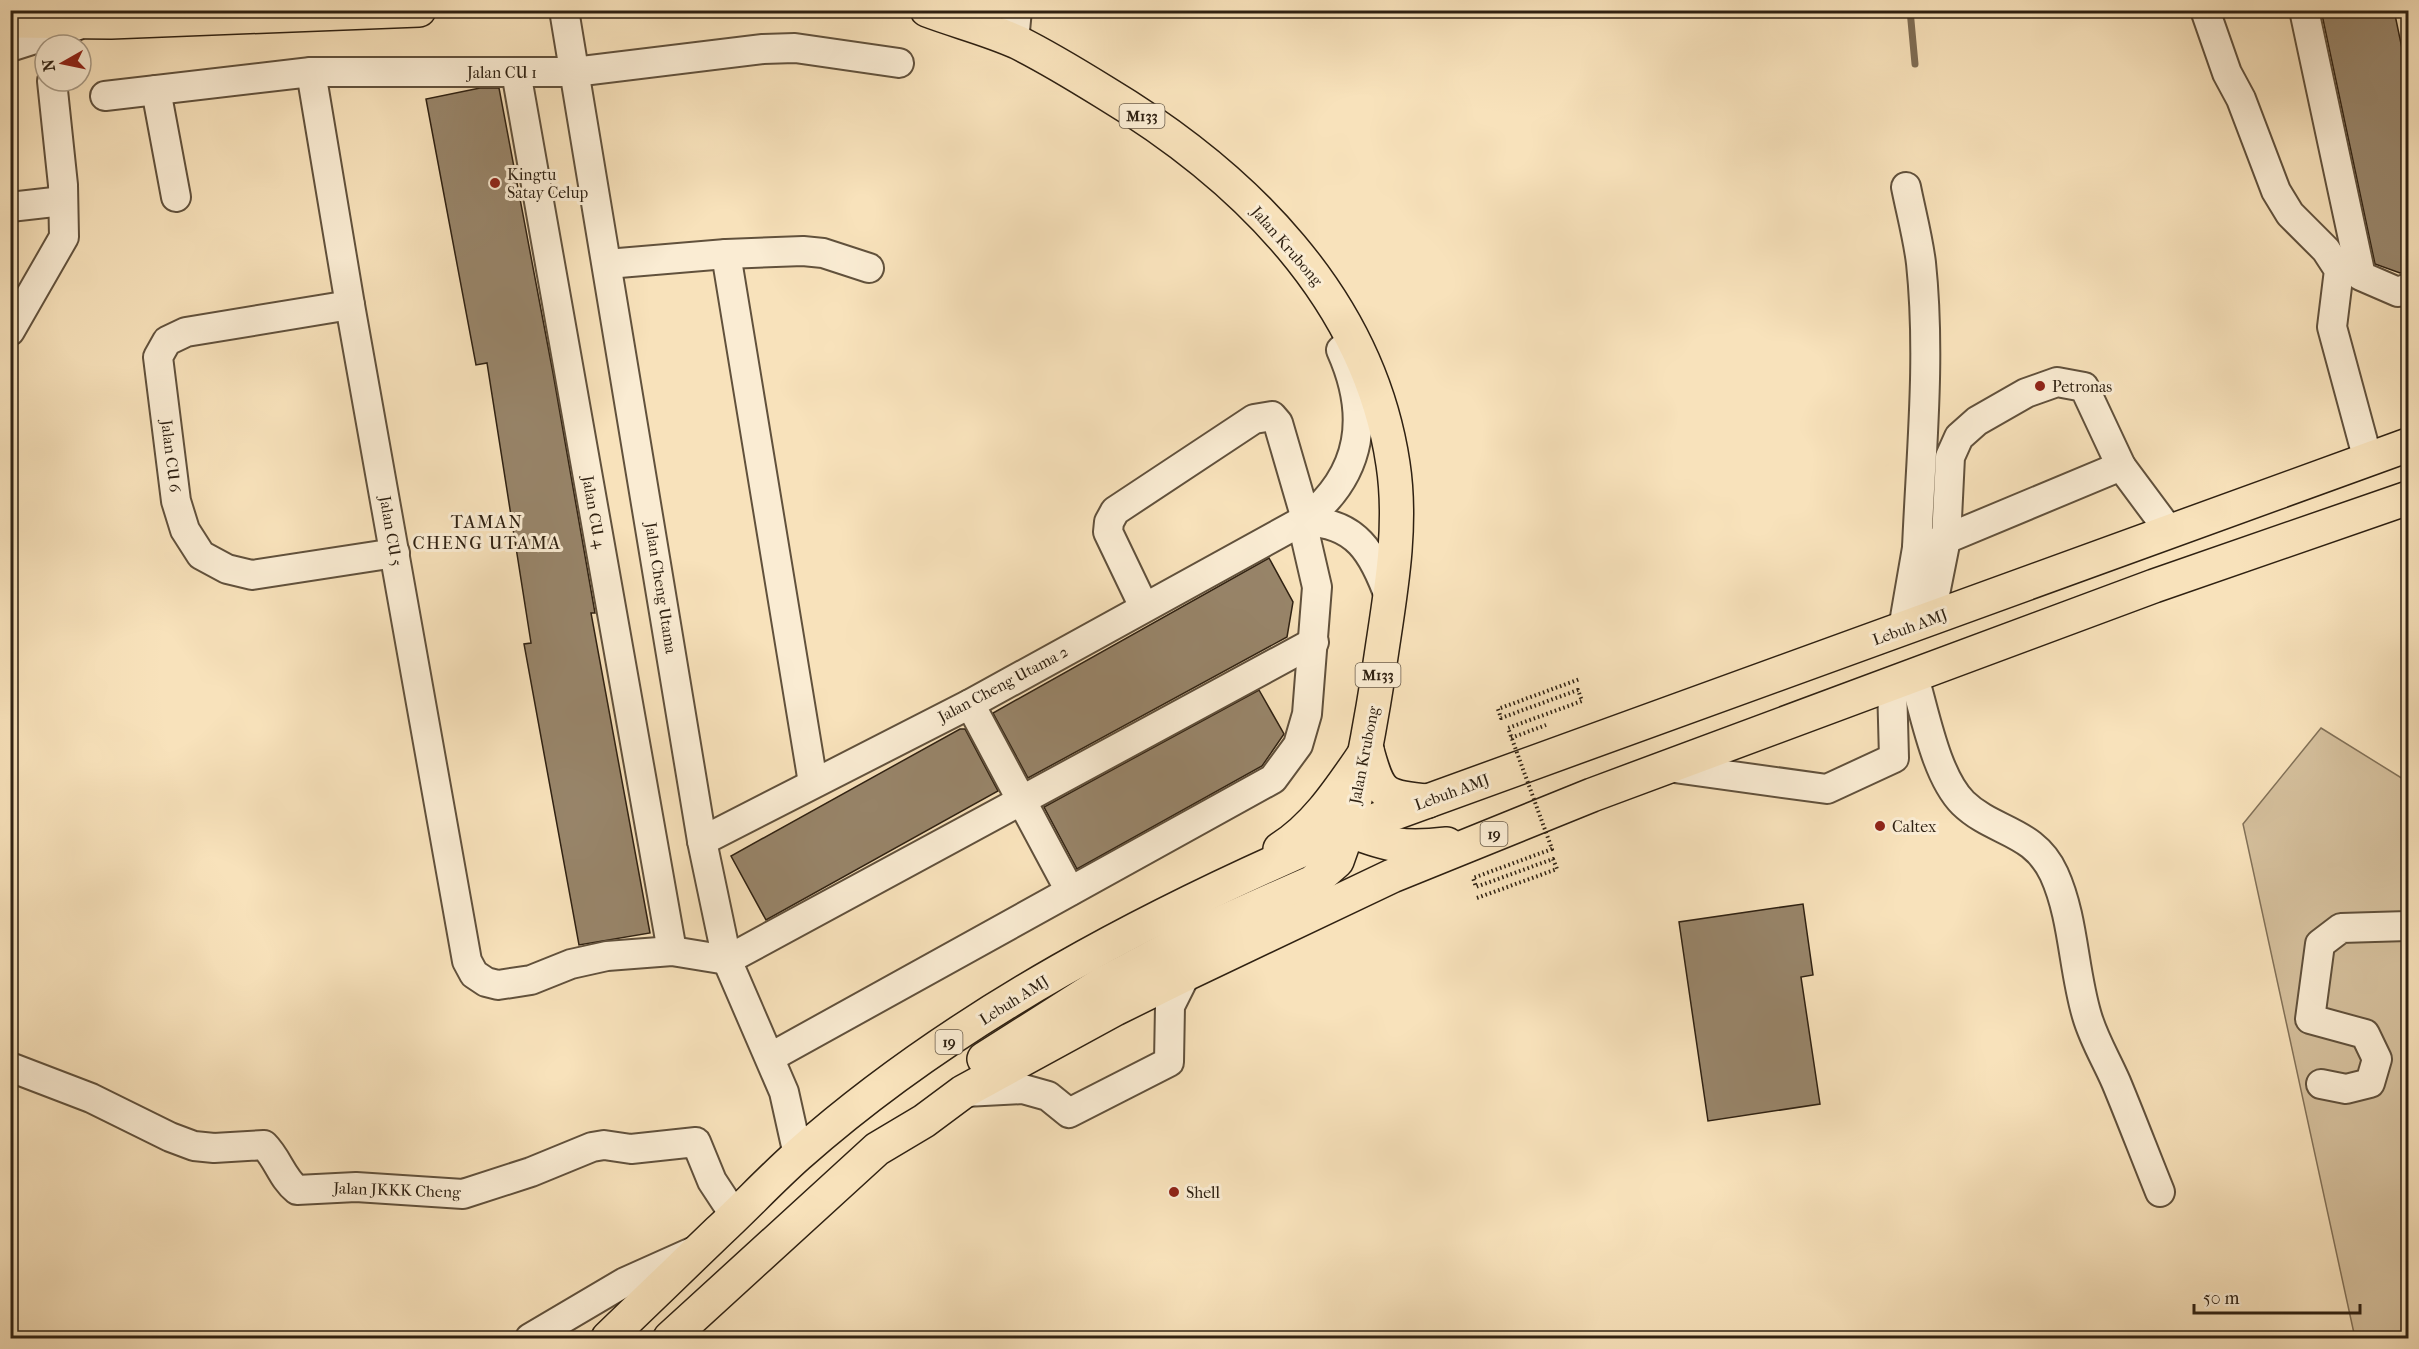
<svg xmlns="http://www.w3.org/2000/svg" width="2419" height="1349" font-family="'IM FELL French Canon',serif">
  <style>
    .green { fill: #d6c19e; stroke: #827158; stroke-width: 1.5 }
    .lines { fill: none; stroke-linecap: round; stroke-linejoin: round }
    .stream { stroke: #7f6d55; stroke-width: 7 }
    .building { fill: #98856a; stroke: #2f2112; stroke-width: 1.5 }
    .minor-casing { stroke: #61513c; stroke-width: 32 }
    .major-casing { stroke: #2f2112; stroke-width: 36 }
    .highway-casing { stroke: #2f2112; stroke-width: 36 }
    .path { stroke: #2f2112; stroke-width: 4; stroke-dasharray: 1.5 3; stroke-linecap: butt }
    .minor { stroke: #faecd3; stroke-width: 28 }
    .major { stroke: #f8e2bb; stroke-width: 33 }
    .highway { stroke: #f8e2bb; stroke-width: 33 }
    .path-bridge { stroke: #2f2112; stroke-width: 4; stroke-dasharray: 1.5 3; stroke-linecap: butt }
    .poi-dot { fill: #8f2418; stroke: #faecd3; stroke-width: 2 }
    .labels { text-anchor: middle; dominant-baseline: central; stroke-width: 6; stroke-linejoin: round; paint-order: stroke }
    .shield { fill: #faecd3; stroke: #6c5e4c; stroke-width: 1.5 }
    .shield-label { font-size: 15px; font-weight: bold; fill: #2f2112 }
    .street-label { font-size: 16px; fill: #2f2112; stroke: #faecd3 }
    .poi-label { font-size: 16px; fill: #2f2112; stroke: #faecd3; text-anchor: start }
    .neighbourhood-label { font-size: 18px; letter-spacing: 1.5px; fill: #2f2112; stroke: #faecd3 }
  </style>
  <rect width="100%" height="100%" fill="#f8e2bb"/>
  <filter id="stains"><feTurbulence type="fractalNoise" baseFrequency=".00333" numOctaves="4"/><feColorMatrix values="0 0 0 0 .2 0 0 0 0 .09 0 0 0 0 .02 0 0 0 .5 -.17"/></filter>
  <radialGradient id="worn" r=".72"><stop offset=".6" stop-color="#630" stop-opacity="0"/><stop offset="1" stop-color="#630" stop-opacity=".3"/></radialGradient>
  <!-- green -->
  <path class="green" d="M 2321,728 L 2408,782 L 2408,1338 L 2355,1338 L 2243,824 Z"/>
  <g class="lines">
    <!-- stream -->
    <path class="stream" d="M 1910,10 L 1915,64"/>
  </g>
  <!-- building -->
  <g class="building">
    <path d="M 2321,10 L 2394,10 L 2409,82 L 2409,270 L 2400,273 L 2375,264 Z"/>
    <path d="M 480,88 L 499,88 L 553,373 L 595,613 L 591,613 L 650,933 L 579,945 L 524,644 L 531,643 L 487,363 L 476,365 L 426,99 Z"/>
    <path d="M 1269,558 L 1293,602 L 1287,637 L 1028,778 L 993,713 Z"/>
    <path d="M 1259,690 L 1284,734 L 1262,766 L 1077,869 L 1044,807 Z"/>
    <path d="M 960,729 L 965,729 L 998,791 L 766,920 L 731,856 Z"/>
    <path d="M 1803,904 L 1813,975 L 1801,977 L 1820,1104 L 1708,1121 L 1679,922 Z"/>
  </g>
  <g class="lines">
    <!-- minor casing -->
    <g class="minor-casing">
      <g id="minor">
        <path d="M 564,10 L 702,841 L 727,960 L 784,1092 L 798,1155"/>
        <path d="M 2205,10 L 2227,73 L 2241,99 L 2276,191 L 2290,214 L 2326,250 L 2339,270 L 2332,327 L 2368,460"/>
        <path d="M 2304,10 L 2361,276 L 2398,292 L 2408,288"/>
        <path d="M 1014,41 L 1017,10"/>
        <path d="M 10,47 L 76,26"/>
        <path d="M 311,72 L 350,305 L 467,961 L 474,974 L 486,982 L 498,985 L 531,980 L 571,964 L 607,956 L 672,951 L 727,960 L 1314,642"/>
        <path d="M 516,72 L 672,951"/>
        <path d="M 156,90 L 176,197"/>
        <path d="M 105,96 L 311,72 L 574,72 L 763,49 L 795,48 L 899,63"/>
        <path d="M 1906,187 C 1911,212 1918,238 1921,263 C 1931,358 1921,453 1917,548 L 1946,539 L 1950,457 L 1959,437 L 1977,421 L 2026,393 L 2057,382 L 2084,387 L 2121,466"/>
        <path d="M 10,207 L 63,201"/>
        <path d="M 726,254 L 813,783"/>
        <path d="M 607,264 L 726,254 L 803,251 L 823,253 L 869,268"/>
        <path d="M 350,305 L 186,332 L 167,341 L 158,357 L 176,501 L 185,530 L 201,555 L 227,569 L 252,575 L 395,553"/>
        <path d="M 10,331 L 64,237 L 63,185 L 52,81"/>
        <path d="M 1302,522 C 1356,520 1374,554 1390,599"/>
        <path d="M 1144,607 L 1108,532 L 1109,522 L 1115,511 L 1254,419 L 1272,416 L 1278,423 L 1306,519"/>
        <path d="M 1930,619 L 1946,539 L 2121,466 L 2170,532"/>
        <path d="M 1903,629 L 1917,548"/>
        <path d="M 1914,677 C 1925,714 1936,776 1963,803 C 1994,833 2034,830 2054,874 C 2074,918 2073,970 2087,1016 C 2094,1040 2106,1059 2116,1082 C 2131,1118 2145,1155 2160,1192"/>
        <path d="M 970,704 L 1070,891"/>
        <path d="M 1667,767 L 1827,789 L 1894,758 L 1892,684"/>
        <path d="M 702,841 L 970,704 L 1306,519 C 1363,473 1370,415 1341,350"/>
        <path d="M 771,1057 L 1273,779 L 1298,745 L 1307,714 L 1317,587 L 1302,522"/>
        <path d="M 10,1067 L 91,1098 L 170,1137 L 194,1146 L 214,1148 L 264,1145 C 278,1159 282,1178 297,1190 L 356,1187 L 463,1194 L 531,1172 L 592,1147 L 604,1145 L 631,1149 L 696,1142 L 712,1181 L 735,1216"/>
        <path d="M 2321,1084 L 2346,1089 L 2370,1083 L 2377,1059 L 2365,1034 L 2310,1019 L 2320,944 L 2341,928 L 2408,926"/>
        <path d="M 965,1092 L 1023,1089 L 1048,1096 L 1069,1113 L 1169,1062 L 1170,1006 L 1186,974"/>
        <path d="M 530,1338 L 625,1282 L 692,1252"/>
      </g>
    </g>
    <!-- major casing -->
    <g class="major-casing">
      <g id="major">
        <path d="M 927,10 C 956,21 988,29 1017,42 C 1047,57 1075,74 1104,92 C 1242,175 1368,297 1393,464 C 1402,523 1392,584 1383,643 C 1374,706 1363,768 1348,830"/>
        <path d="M 10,21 L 111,22 L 419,10"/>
      </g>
    </g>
    <!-- highway casing -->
    <g class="highway-casing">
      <g id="highway">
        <path d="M 1367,750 C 1379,794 1382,797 1428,801"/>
        <path d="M 1348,830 C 1389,846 1404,849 1447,844"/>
        <path d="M 1280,849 C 1317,826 1342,786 1367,750"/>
        <path d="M 984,1059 L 1102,984 L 1200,932 L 1313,882 L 1337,861 L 1348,830"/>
        <path d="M 608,1338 C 645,1302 682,1267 719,1231 C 746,1206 771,1179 798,1155 C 956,1015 1155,912 1348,830 L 2408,445"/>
        <path d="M 670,1338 L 877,1149 L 924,1121 L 963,1092 L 1115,1009 L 1186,974 L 1392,876 L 1592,795 L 2154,586 L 2408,498"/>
      </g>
    </g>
    <!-- path -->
    <path class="path" d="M 1511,738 L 1546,725"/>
    <!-- minor -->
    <use href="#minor" class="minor"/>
    <!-- major -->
    <use href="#major" class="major"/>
    <!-- highway -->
    <use href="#highway" class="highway"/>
    <!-- path-bridge -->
    <path class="path-bridge" d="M 1477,898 L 1557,869 L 1553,859 L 1476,887 L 1473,878 L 1552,849 L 1508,728 L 1582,701 L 1578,690 L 1501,718 L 1498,709 L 1580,679"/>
  </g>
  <!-- markers -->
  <g class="poi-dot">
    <circle cx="495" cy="183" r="6"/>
    <circle cx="2040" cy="386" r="6"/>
    <circle cx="1880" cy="826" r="6"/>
    <circle cx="1174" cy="1192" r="6"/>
  </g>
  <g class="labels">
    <!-- shield labels -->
    <g class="shield">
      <rect x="1119.5" y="104" width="45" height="24" rx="4.5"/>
      <rect x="1355.5" y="663" width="45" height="24" rx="4.5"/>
      <rect x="1480.5" y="822" width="27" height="24" rx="4.5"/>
      <rect x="935.5" y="1030" width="27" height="24" rx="4.5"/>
    </g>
    <g class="shield-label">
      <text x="1142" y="116">M133</text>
      <text x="1378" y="675">M133</text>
      <text x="1494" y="834">19</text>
      <text x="949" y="1042">19</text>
    </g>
    <!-- street labels -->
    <g class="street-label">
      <text x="502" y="72">Jalan CU 1</text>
      <text transform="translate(1287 246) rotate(49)">Jalan Krubong</text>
      <text transform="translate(171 456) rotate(83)">Jalan CU 6</text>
      <text transform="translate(594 512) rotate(80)">Jalan CU 4</text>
      <text transform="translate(391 531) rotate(80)">Jalan CU 5</text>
      <text transform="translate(661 588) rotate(81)">Jalan Cheng Utama</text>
      <text transform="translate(1910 627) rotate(-20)">Lebuh AMJ</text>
      <text transform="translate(1003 684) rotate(-28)">Jalan Cheng Utama 2</text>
      <text transform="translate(1364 755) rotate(-79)">Jalan Krubong</text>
      <text transform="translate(1452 792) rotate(-20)">Lebuh AMJ</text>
      <text transform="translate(1014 1000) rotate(-32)">Lebuh AMJ</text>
      <text transform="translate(397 1190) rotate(2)">Jalan JKKK Cheng</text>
    </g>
    <!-- poi labels -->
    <g class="poi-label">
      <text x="507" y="174">Kingtu<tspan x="507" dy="18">Satay Celup</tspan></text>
      <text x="2052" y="386">Petronas</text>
      <text x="1892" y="826">Caltex</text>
      <text x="1186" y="1192">Shell</text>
    </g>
    <!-- neighbourhood labels -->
    <g class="neighbourhood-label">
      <text x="487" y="522">TAMAN<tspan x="487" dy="21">CHENG UTAMA</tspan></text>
    </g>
  </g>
  <!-- margin -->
  <rect width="2419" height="1349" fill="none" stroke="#f8e2bb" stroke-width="36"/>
  <rect x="12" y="12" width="2395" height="1325" fill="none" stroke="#2f2112" stroke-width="3"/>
  <rect x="18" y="18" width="2383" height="1313" fill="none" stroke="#2f2112" stroke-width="1.5"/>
  <!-- north arrow -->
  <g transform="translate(63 63) rotate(261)"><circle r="28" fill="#faecd3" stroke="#a99b86" stroke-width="1.5"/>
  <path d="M0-4.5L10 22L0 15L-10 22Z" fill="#8f2418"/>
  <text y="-9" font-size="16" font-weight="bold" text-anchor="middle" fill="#2f2112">N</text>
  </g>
  <!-- scale -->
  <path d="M2194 1304v9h166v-9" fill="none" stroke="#2f2112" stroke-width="3"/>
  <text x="2203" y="1304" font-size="18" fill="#2f2112" stroke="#faecd3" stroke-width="4.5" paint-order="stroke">50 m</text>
  <rect width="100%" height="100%" filter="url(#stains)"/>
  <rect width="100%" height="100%" fill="url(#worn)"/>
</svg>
